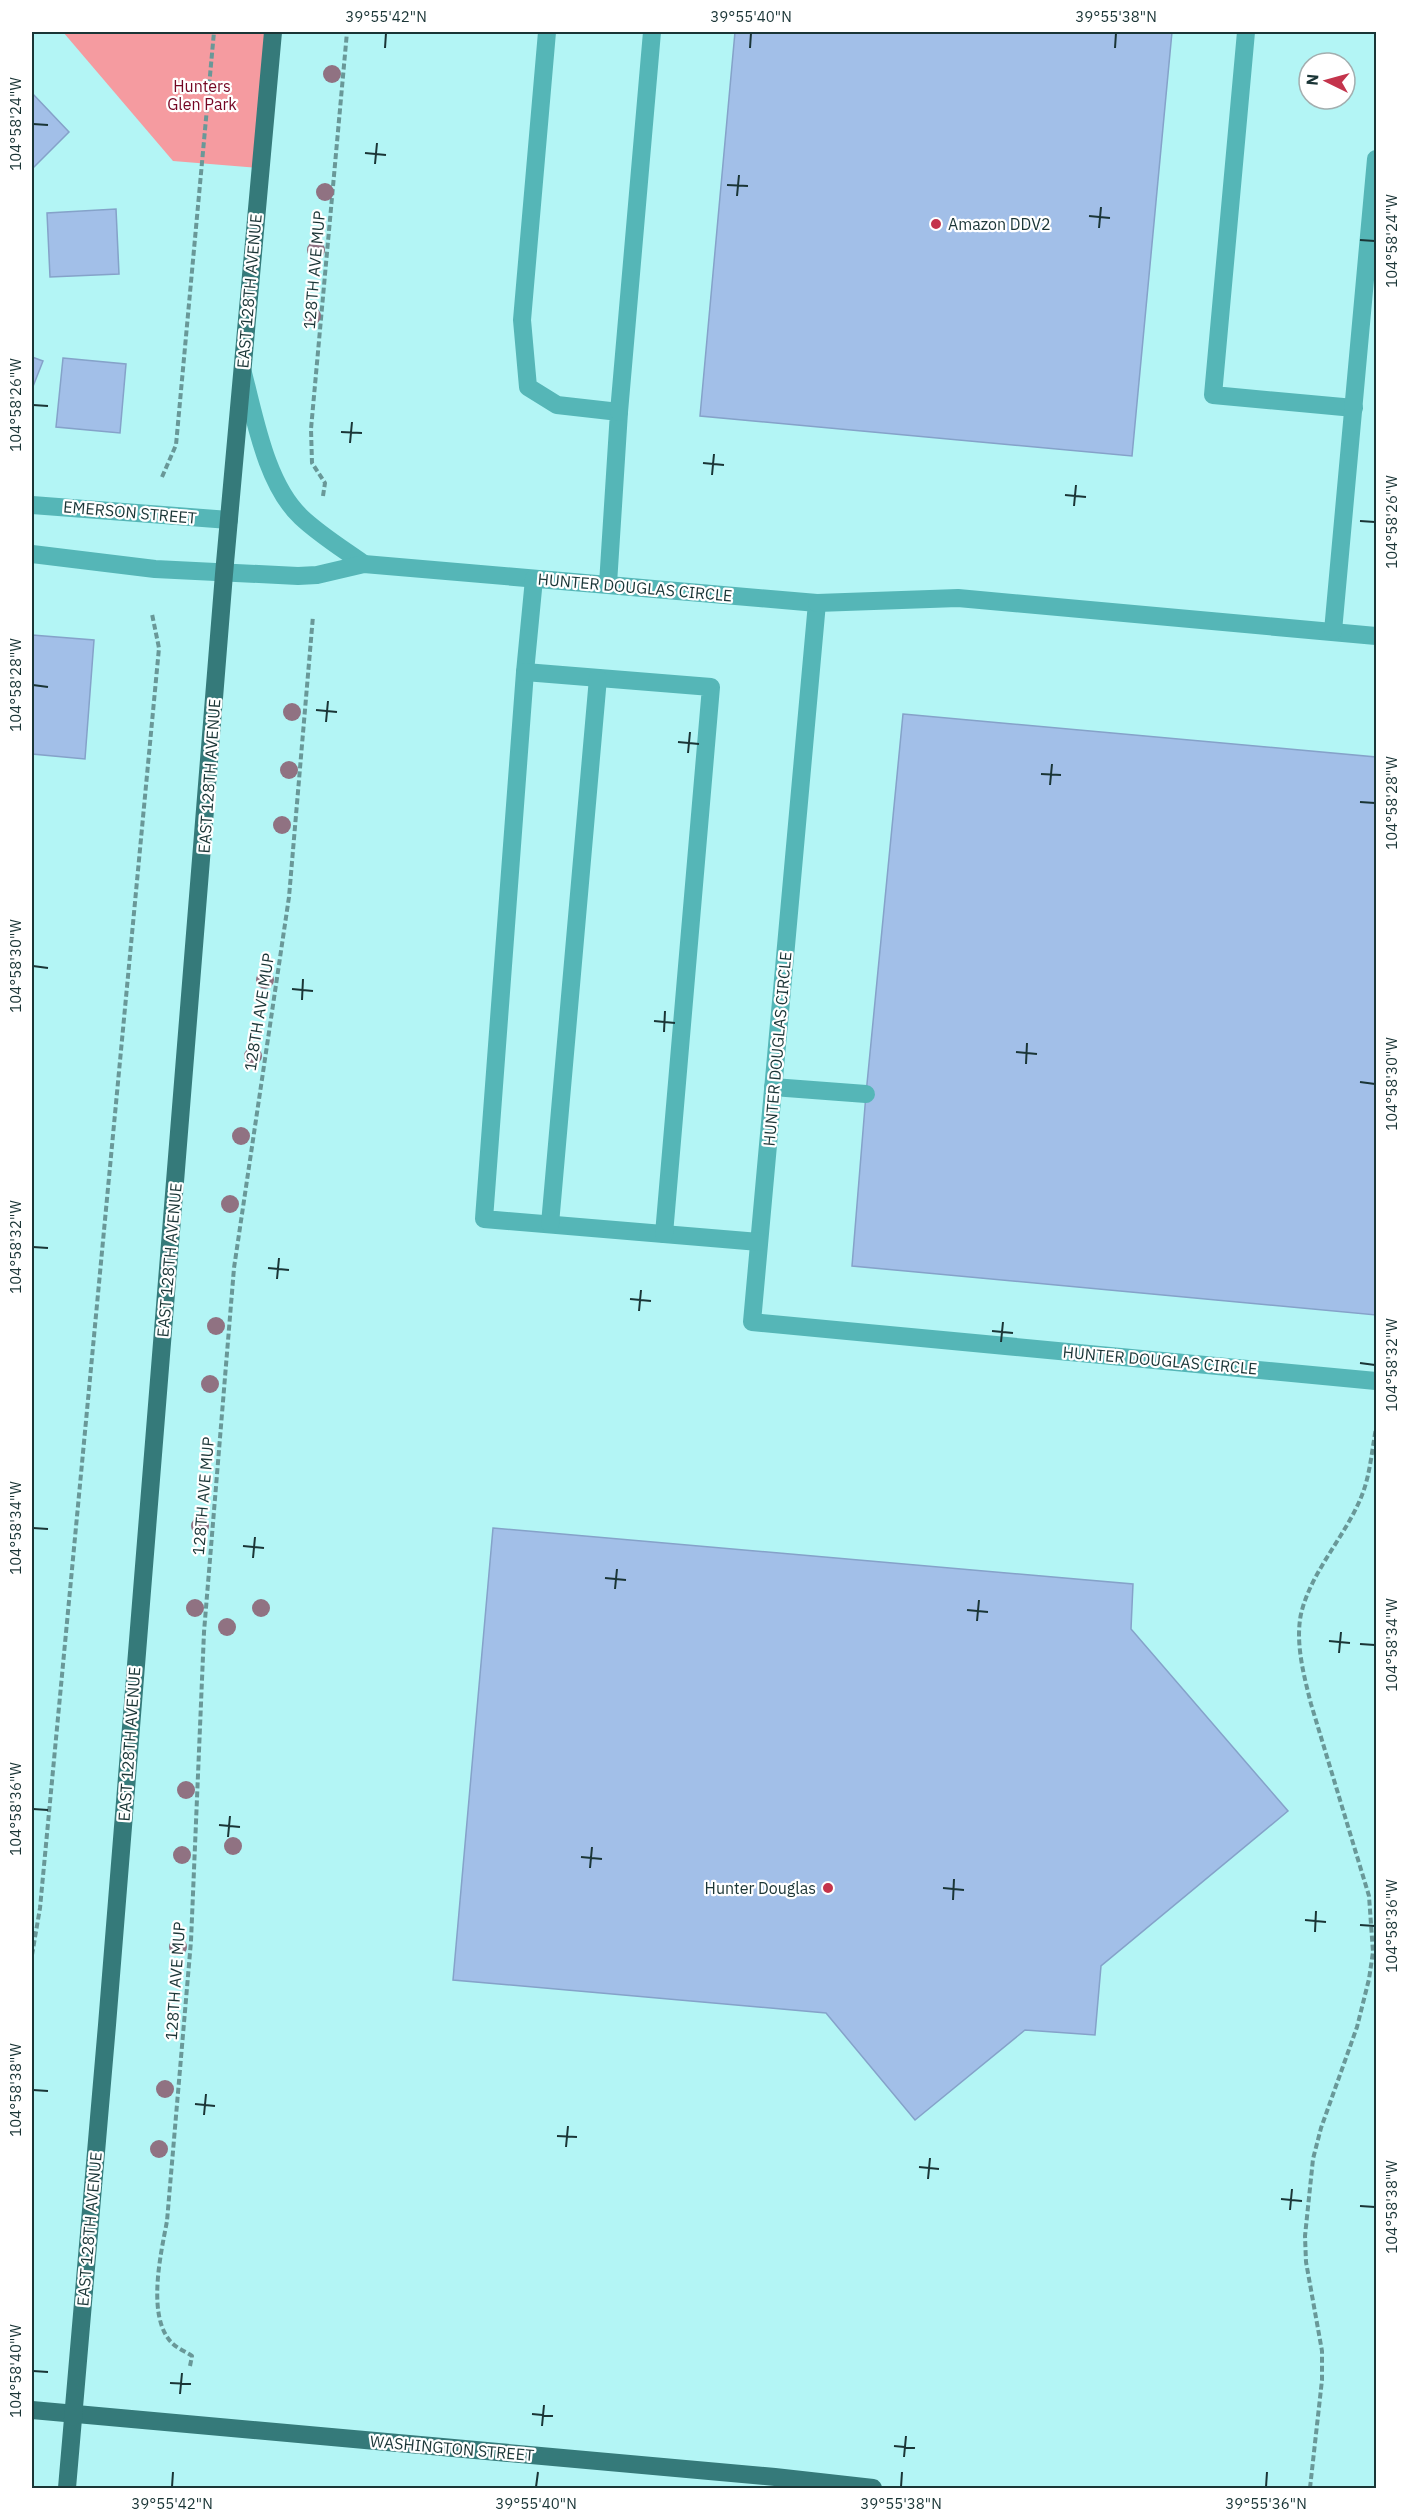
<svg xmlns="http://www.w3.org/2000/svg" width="1408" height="2520" font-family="'IBM Plex Sans',sans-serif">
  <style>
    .green { fill: #f59ba0 }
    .building { fill: #a2bfe8; stroke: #85a2c9; stroke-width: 1.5 }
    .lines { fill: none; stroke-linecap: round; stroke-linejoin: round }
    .path { stroke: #699898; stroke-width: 4; stroke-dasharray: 6 3; stroke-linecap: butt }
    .minor { stroke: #55b6b7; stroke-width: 18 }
    .major { stroke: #357a7a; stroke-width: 18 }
    .tree { fill: #907282 }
    .ticks { fill: none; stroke: #1a3536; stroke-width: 2 }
    .poi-dot { fill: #c4344c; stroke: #fff; stroke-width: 2 }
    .labels { text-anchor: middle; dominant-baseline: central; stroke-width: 4.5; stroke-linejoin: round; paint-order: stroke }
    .park-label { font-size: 16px; fill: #740623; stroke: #fff }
    .poi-label { font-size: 16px; fill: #1a3536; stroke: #fff; text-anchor: start }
    .street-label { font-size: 16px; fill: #1a3536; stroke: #fff }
    .neatline { fill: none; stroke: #1a3536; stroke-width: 2 }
    .ticks-label { font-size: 15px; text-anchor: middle; fill: #1a3536 }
  </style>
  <rect width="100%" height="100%" fill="#b3f5f5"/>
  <!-- green -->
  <path class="green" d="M 63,32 L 273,32 L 260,168 L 173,161 Z"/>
  <!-- building -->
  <g class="building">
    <path d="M 735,32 L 1172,32 L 1132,456 L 700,416 Z"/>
    <path d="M 32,93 L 69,132 L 32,169 Z"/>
    <path d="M 116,209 L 119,274 L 50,277 L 47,213 Z"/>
    <path d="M 32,357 L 43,361 L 32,389 Z"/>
    <path d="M 63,358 L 126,364 L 120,433 L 56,427 Z"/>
    <path d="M 32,635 L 94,640 L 85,759 L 32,754 Z"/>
    <path d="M 903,714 L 1376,757 L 1376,1315 L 852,1266 L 866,1094 Z"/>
    <path d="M 493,1528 L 1133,1584 L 1131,1629 L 1288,1811 L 1101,1966 L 1095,2035 L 1025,2030 L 915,2120 L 826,2013 L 453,1980 Z"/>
  </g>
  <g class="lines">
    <!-- path -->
    <g class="path">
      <path d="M 162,477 L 176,445 L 214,32"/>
      <path d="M 323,496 L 325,483 L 312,463 L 311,429 L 347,32"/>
      <path d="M 32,1955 L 40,1908 L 159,648 L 152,614"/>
      <path d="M 190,2366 L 192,2356 C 186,2352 177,2348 172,2343 C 146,2317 161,2253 167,2221 L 191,1941 L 204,1632 L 234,1268 L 289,897 L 313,616"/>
      <path d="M 1310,2488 L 1322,2380 L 1322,2351 L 1306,2262 L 1305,2236 L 1313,2159 L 1321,2128 L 1357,2027 L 1369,1979 L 1373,1952 L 1369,1896 L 1311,1704 C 1304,1676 1295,1643 1301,1614 C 1311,1571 1346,1536 1362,1495 C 1370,1475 1372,1450 1376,1428"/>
    </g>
    <!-- minor -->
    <g class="minor">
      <path d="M 547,32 L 522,320 L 528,387 L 557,405 L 619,412 L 608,584"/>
      <path d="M 1246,32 L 1213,395 L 1354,408"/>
      <path d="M 243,373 C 255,418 266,484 301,517 C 320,535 343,549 364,564"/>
      <path d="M 619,412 L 652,32"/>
      <path d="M 32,505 L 229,520"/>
      <path d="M 32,554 L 155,569 L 298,576 L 317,575 L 364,564 L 817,603 L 752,1322 L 1376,1381"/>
      <path d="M 534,579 L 525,672 L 484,1219 L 759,1242"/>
      <path d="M 817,603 L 958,598 L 1376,636"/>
      <path d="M 1333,631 L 1376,159"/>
      <path d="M 525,672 L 711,687 L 664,1234"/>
      <path d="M 773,1087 L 866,1094"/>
      <path d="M 550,1224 L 598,678"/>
    </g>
    <!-- major -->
    <g class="major">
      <path d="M 32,2410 L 775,2477 L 873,2488"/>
      <path d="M 67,2488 L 107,2025 L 224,574 L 273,32"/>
    </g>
  </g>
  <!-- trees -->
  <g class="tree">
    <circle cx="332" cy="74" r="9"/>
    <circle cx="325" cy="192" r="9"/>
    <circle cx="316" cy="250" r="9"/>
    <circle cx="312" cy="316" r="9"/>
    <circle cx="292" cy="712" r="9"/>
    <circle cx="289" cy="770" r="9"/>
    <circle cx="282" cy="825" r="9"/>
    <circle cx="265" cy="980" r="9"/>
    <circle cx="253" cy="1056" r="9"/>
    <circle cx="241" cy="1136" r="9"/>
    <circle cx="230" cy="1204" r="9"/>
    <circle cx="216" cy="1326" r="9"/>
    <circle cx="210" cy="1384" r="9"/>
    <circle cx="200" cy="1526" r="9"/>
    <circle cx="195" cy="1608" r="9"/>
    <circle cx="261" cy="1608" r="9"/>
    <circle cx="227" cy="1627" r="9"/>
    <circle cx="186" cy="1790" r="9"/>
    <circle cx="233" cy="1846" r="9"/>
    <circle cx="182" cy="1855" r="9"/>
    <circle cx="178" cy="1947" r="9"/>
    <circle cx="165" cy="2089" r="9"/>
    <circle cx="159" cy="2149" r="9"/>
  </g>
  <!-- ticks -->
  <path class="ticks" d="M 385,48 L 386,33M 750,48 L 751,33M 1115,48 L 1116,33M 33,124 L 48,125M 365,153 L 386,155M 375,164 L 377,143M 727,185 L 748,186M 737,196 L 739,175M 1089,216 L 1110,218M 1099,228 L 1101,207M 1360,240 L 1375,241M 33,405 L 48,406M 341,432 L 362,433M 350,443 L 352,422M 703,463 L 724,465M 712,475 L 714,454M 1065,495 L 1086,497M 1074,506 L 1076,485M 1360,521 L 1375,522M 33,685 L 48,687M 316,710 L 337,712M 326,722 L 328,701M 678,742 L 699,744M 688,753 L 690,732M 1041,774 L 1061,775M 1050,785 L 1052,764M 1360,802 L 1375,803M 33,966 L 48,968M 292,989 L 313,991M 302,1000 L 303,979M 654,1021 L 675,1023M 664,1032 L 665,1011M 1016,1052 L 1037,1054M 1026,1064 L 1027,1043M 1360,1082 L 1375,1084M 33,1247 L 48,1248M 268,1268 L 289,1270M 277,1279 L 279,1258M 630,1299 L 651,1301M 639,1311 L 641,1290M 992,1331 L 1013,1333M 1001,1342 L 1003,1322M 1360,1363 L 1375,1365M 33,1528 L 48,1529M 243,1546 L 264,1548M 253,1558 L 255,1537M 605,1578 L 626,1580M 615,1589 L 617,1569M 967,1610 L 988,1612M 977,1621 L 979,1600M 1329,1641 L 1350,1643M 1360,1644 L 1375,1645M 1339,1653 L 1341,1632M 33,1809 L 48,1810M 219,1825 L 240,1827M 228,1837 L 230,1816M 581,1857 L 602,1859M 590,1868 L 592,1847M 943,1888 L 964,1890M 953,1900 L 954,1879M 1305,1920 L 1326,1922M 1360,1925 L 1375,1926M 1315,1932 L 1316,1911M 33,2090 L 48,2091M 195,2104 L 215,2106M 204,2115 L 206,2094M 557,2136 L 577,2137M 566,2147 L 568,2126M 919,2167 L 939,2169M 928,2179 L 930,2158M 1281,2199 L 1302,2201M 1360,2206 L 1375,2207M 1290,2210 L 1292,2189M 33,2371 L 48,2372M 170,2383 L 191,2384M 180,2394 L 182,2373M 532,2414 L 553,2416M 542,2426 L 544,2405M 894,2446 L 915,2448M 904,2457 L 906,2436M 172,2487 L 173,2472M 536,2487 L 538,2472M 901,2487 L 902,2472M 1266,2487 L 1267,2472"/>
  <!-- markers -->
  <g class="poi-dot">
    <circle cx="936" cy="224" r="6"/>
    <circle cx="828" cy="1888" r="6"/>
  </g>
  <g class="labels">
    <!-- park labels -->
    <g class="park-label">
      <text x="202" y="86">Hunters<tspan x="202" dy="18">Glen Park</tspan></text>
    </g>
    <!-- poi labels -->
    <g class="poi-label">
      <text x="948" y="224">Amazon DDV2</text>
      <text x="816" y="1888" text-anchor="end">Hunter Douglas</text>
    </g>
    <!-- street labels -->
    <g class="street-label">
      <text transform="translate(314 270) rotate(-85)">128TH AVE MUP</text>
      <text transform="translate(249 291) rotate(-85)">EAST 128TH AVENUE</text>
      <text transform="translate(130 512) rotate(5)">EMERSON STREET</text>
      <text transform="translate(635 587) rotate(5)">HUNTER DOUGLAS CIRCLE</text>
      <text transform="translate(209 776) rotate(-86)">EAST 128TH AVENUE</text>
      <text transform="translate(259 1012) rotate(-81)">128TH AVE MUP</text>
      <text transform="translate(777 1049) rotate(-85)">HUNTER DOUGLAS CIRCLE</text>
      <text transform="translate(169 1260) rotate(-85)">EAST 128TH AVENUE</text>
      <text transform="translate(1160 1360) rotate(5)">HUNTER DOUGLAS CIRCLE</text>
      <text transform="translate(203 1496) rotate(-85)">128TH AVE MUP</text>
      <text transform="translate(129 1744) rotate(-86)">EAST 128TH AVENUE</text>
      <text transform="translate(175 1981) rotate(-86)">128TH AVE MUP</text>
      <text transform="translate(89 2229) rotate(-85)">EAST 128TH AVENUE</text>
      <text transform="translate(452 2448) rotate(5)">WASHINGTON STREET</text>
    </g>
  </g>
  <!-- border -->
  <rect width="1408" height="2520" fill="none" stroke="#ffffff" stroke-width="66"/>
  <!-- north arrow -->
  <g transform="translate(1327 81) rotate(275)"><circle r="28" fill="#ffffff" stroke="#a3aeaf" stroke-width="1.5"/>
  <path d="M0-4.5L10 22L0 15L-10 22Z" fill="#c4344c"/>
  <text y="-9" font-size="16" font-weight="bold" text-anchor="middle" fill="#1a3536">N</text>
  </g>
  <rect x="33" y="33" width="1342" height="2454" class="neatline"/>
  <g class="ticks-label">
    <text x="386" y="22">39°55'42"N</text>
    <text x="751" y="22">39°55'40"N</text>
    <text x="1116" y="22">39°55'38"N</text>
    <text transform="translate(16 124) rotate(-90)" y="5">104°58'24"W</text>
    <text transform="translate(1392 241) rotate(-90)" y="5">104°58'24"W</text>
    <text transform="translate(16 405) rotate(-90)" y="5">104°58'26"W</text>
    <text transform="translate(1392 522) rotate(-90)" y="5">104°58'26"W</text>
    <text transform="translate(16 685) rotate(-90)" y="5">104°58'28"W</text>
    <text transform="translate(1392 803) rotate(-90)" y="5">104°58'28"W</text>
    <text transform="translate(16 966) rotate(-90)" y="5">104°58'30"W</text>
    <text transform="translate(1392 1084) rotate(-90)" y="5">104°58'30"W</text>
    <text transform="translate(16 1247) rotate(-90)" y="5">104°58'32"W</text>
    <text transform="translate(1392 1365) rotate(-90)" y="5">104°58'32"W</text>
    <text transform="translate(16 1528) rotate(-90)" y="5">104°58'34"W</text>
    <text transform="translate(1392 1645) rotate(-90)" y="5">104°58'34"W</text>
    <text transform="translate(16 1809) rotate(-90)" y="5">104°58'36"W</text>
    <text transform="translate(1392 1926) rotate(-90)" y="5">104°58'36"W</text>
    <text transform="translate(16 2090) rotate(-90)" y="5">104°58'38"W</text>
    <text transform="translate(1392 2207) rotate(-90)" y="5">104°58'38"W</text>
    <text transform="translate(16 2371) rotate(-90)" y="5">104°58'40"W</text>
    <text x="172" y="2509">39°55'42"N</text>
    <text x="536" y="2509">39°55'40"N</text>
    <text x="901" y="2509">39°55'38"N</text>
    <text x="1266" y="2509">39°55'36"N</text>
  </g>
</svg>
